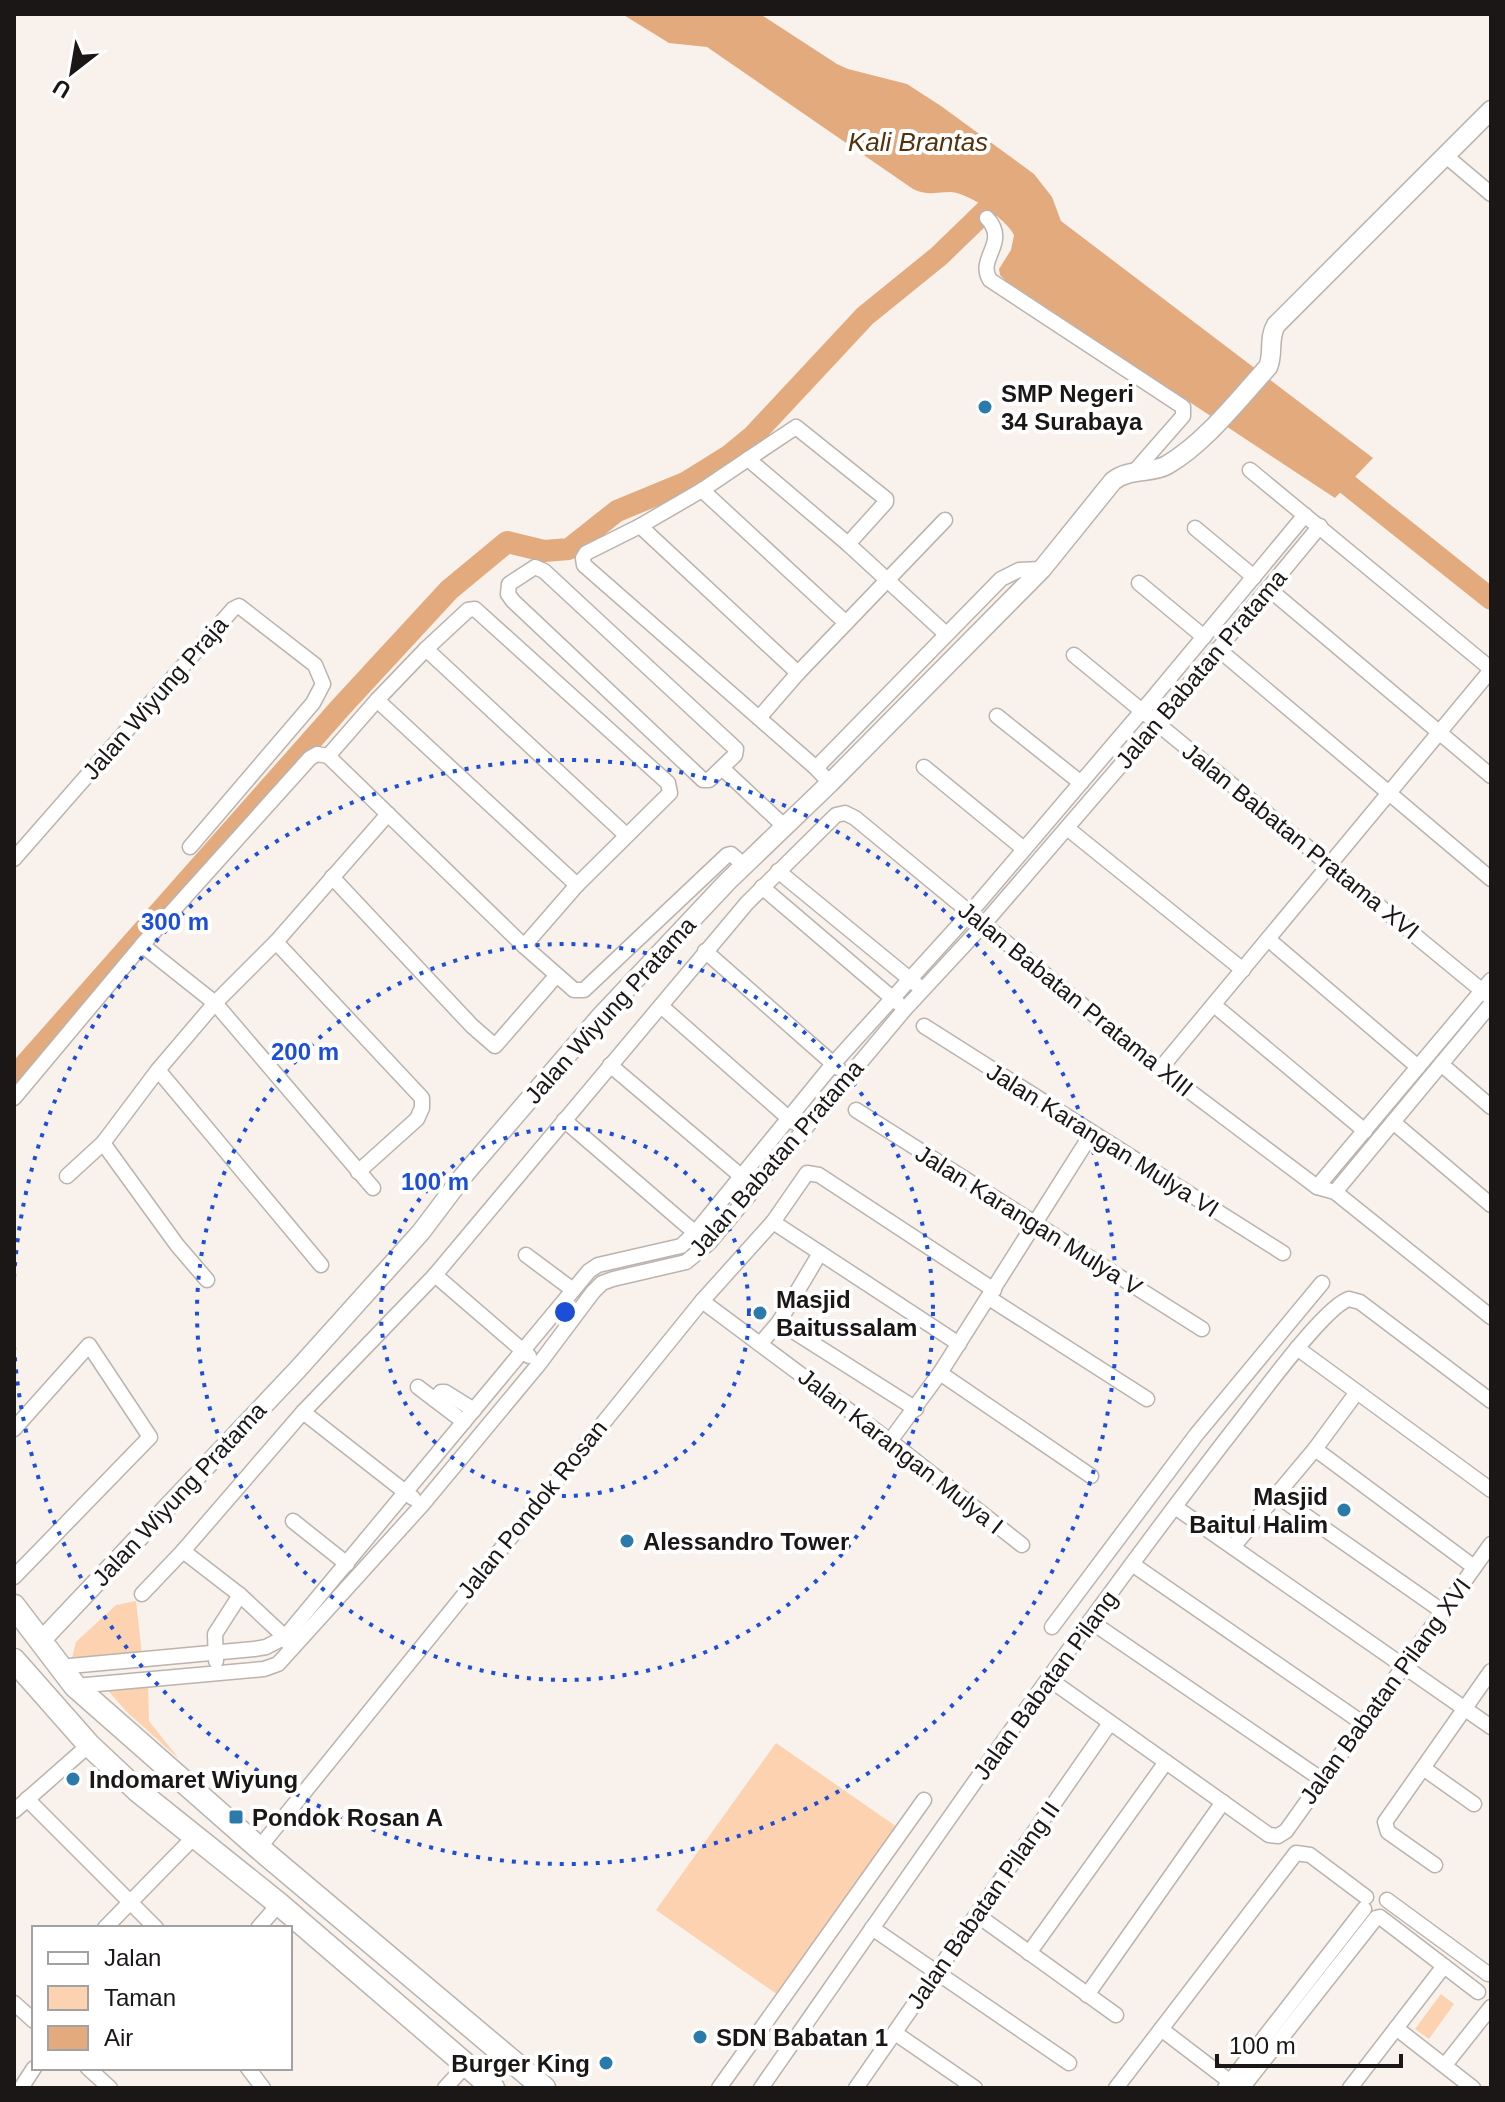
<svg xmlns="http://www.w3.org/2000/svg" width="1505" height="2102" font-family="Arial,sans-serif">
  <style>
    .green { fill: #fcd2b1 }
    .water { fill: #e3ab7d }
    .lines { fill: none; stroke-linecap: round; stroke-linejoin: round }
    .river { stroke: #e3ab7d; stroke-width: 22 }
    .minor-casing { stroke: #bab3ae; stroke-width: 17 }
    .tertiary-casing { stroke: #bab3ae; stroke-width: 21 }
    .secondary-casing { stroke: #bab3ae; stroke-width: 25 }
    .minor { stroke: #fff; stroke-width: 14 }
    .tertiary { stroke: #fff; stroke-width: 18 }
    .secondary { stroke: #fff; stroke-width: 22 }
    .ring { fill: none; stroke: #1d4ed8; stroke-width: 4; stroke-dasharray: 4 8 }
    .poi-dot { fill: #2a7aab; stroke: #fff; stroke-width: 3 }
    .labels { text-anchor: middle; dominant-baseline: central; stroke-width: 8; stroke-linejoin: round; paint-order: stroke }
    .poi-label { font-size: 24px; font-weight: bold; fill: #1a1716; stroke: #fff; text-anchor: start }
    .street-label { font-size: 24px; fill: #1a1716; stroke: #fff }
    .water-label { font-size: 26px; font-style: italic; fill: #54300b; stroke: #fff }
    .centre { fill: #1d4ed8; stroke: #fff; stroke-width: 4 }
    .ring-label { font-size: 24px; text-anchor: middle; font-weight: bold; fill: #1d4ed8; stroke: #fff; stroke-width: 8; stroke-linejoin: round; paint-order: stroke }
  </style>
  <rect width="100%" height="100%" fill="#f8f1ec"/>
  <!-- green -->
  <g class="green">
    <path d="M 136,1601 L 142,1656 L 71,1662 L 76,1642 L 116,1605 Z"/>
    <path d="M 148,1684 L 149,1721 L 179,1759 L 126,1711 L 104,1686 Z"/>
    <path d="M 776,1743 L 897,1827 L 781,1997 L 656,1910 Z"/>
    <path d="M 1441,1994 L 1454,2004 L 1429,2039 L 1415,2029 Z"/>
  </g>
  <!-- water -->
  <path class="water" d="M 622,14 L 760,14 L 837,64 L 848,69 L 907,84 L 941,106 L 1034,174 L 1052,197 L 1061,221 L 1373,458 L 1335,498 L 1006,281 L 1000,275 L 999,269 L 1011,250 L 1014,235 C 1006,219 969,193 951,192 C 936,192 927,196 913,189 L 707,47 L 669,43 Z"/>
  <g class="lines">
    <!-- river -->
    <g class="river">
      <path d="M 1323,465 L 1491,599"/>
      <path d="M 14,1077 L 341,707 L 449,590 L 507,542 L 544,551 L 569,549 L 617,511 L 685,483 L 730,455 L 753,436 L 865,316 L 939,256 L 1001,196"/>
    </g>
    <!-- minor casing -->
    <g class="minor-casing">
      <g id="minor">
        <path d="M 1446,156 L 1491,194"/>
        <path d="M 987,218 C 1010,243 976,258 990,280 L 1183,407 L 1183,416 L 1134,472"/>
        <path d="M 748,459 L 796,427 L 886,499 L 886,502 L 848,544"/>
        <path d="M 1250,470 L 1491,669"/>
        <path d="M 702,490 L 846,623"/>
        <path d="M 640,526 L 586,553 L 583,558 L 584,565 L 816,768 L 830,783"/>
        <path d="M 1195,528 L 1254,577"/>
        <path d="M 535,567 L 544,571 L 736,749 L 735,755 L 709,780 L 703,780 L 513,601 L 508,594 L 509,584 Z"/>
        <path d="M 1139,583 L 1204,637"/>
        <path d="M 1269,589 L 1491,776"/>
        <path d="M 1218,649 L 1491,879"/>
        <path d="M 1074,655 L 1491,998"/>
        <path d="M 798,673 L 640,526 L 702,490 L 748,459 L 848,544 L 946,634"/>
        <path d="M 377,700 L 426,649"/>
        <path d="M 997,716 L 1081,783"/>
        <path d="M 759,718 L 798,673 L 945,520"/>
        <path d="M 328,756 L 377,700 L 577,885"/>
        <path d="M 924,767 L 1024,849"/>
        <path d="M 722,768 L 784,826"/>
        <path d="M 816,768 L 1001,579 L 1019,570 L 1042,569"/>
        <path d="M 1067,828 L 1243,970"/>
        <path d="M 14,859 L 233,609 L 239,606 L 315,665 L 323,684 L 313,703 L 190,847"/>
        <path d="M 778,871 L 917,985"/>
        <path d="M 332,877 L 472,1026 L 495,1046 L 556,976"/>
        <path d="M 762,887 L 898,1003"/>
        <path d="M 1268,939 L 1418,1067"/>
        <path d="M 276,942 L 422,1098 L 422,1108 L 417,1119 L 358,1172"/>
        <path d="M 142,945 L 215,1003 L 373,1188"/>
        <path d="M 524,946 L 577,885 L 670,793 L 668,783 L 475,609 L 468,610 L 426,649 L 626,835"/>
        <path d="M 705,951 L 838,1068"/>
        <path d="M 1214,1005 L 1365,1131"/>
        <path d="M 661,1006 L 793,1122"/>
        <path d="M 924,1026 L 1283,1253"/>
        <path d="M 1441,1064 L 1491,1107"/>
        <path d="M 610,1065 L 748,1182"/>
        <path d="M 1160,1069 L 1491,670"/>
        <path d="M 158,1070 L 321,1265"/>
        <path d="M 14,1098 L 142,945 L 310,758 L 317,754 L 328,756 L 524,946 L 574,990 L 584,990 L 727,855 L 731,854 L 744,865"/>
        <path d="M 856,1110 L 1202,1329"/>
        <path d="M 564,1120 L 700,1237"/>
        <path d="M 1393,1122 L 1491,1205"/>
        <path d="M 103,1143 L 177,1245 L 207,1280"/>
        <path d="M 67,1176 L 103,1143 L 158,1070 L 215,1003 L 276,942 L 388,814"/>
        <path d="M 1317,1187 L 1491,980"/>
        <path d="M 1335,1192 L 1491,1004"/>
        <path d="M 773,1222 L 959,1344"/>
        <path d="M 526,1255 L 573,1290"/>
        <path d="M 435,1275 L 529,1356"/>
        <path d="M 989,1298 L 1147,1399"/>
        <path d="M 702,1301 L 890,1441 L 1022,1545"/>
        <path d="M 779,1322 L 916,1409"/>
        <path d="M 761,1343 L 779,1322 L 820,1253"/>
        <path d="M 1297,1348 L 1491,1490"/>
        <path d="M 940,1373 L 1091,1476"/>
        <path d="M 418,1387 L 464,1422"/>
        <path d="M 435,1400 L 441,1392 L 445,1392 L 474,1410"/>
        <path d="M 303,1412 L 413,1498"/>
        <path d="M 14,1429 L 89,1345 L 150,1437 L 14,1577"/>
        <path d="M 890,1441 L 940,1373 L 1092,1133"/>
        <path d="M 1315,1449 L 1474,1567"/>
        <path d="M 1276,1495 L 1442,1611"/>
        <path d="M 1175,1507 L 1491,1727"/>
        <path d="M 293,1521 L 347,1564"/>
        <path d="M 1233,1547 L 1315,1449 L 1357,1392"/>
        <path d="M 183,1551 L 240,1595 L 285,1637 L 288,1643"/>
        <path d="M 1132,1564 L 1361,1722"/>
        <path d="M 142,1594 L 183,1551 L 303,1412 L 435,1275 L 747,903 L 836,815 L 845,813 L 855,818 L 1160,1069 L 1317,1187 L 1335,1192 L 1491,1317"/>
        <path d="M 1090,1621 L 1321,1779"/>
        <path d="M 1052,1627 L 1196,1435 L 1322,1283"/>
        <path d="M 216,1661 L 215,1634 L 240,1595"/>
        <path d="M 59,1667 L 254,1649 L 266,1647 L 285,1637 L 589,1271 L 598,1265 L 681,1246 L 695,1233 L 833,1064 L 969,914 L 1142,711 L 1305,515"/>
        <path d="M 1049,1679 L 1269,1835 L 1278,1836 L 1286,1831 L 1491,1544"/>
        <path d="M 75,1686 L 264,1669 L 278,1664 L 422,1505 L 539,1364 L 593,1292 L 602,1283 L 613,1279 L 686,1262 L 709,1243 L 905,1009 L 983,925 L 1157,723 L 1320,526"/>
        <path d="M 1423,1768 L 1474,1804"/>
        <path d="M 27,1799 L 156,1928"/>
        <path d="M 14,1811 L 89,1745"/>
        <path d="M 259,1848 L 702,1301 L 773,1222 L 807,1173 L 819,1175 L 994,1290"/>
        <path d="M 1435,1865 L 1388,1832 L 1385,1822 L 1491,1671"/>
        <path d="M 1387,1900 L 1488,1974"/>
        <path d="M 977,1915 L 1116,2015"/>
        <path d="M 1380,1917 L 1478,1992"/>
        <path d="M 105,1928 L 196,1835"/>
        <path d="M 258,1928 L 279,1904"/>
        <path d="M 872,1928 L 1069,2063"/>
        <path d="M 1029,1953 L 1166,1762"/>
        <path d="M 1087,1995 L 1223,1802"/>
        <path d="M 14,2003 L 34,2021"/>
        <path d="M 1396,2028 L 1473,2088"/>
        <path d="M 1161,2029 L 1237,2087"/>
        <path d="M 895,2033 L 975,2088"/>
        <path d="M 1445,2065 L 1491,2007"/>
        <path d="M 88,2068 L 110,2088"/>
        <path d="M 248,2068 L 263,2088"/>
        <path d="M 21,2088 L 34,2068"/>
        <path d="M 445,2088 L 466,2065"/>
        <path d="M 719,2088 L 924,1800"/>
        <path d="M 761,2088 C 918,1863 1073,1636 1241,1420 C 1260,1396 1325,1306 1349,1299 L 1360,1302 L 1491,1401"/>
        <path d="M 856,2088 L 1110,1723"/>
        <path d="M 1116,2088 L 1296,1853 L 1310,1855 L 1366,1897"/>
        <path d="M 1225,2088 L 1364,1909"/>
        <path d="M 1242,2088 L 1376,1918"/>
        <path d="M 1350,2088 L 1444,1966"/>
      </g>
    </g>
    <!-- tertiary casing -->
    <g class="tertiary-casing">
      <path id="tertiary" d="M 40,1642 L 298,1369 L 421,1232 L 464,1175 L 599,1018 L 728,881 L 830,783 L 1042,569 L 1113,481 C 1129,468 1151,474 1167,465 C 1205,443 1239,399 1268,367 C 1274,354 1268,338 1276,325 L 1491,110"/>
    </g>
    <!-- secondary casing -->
    <g class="secondary-casing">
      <g id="secondary">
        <path d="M 14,1606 L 75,1686 L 259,1848 L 544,2088"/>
        <path d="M 14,1660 L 89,1745 L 138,1791 L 279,1904 L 493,2088"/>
      </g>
    </g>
    <!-- minor -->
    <use href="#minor" class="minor"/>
    <!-- tertiary -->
    <use href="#tertiary" class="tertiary"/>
    <!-- secondary -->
    <use href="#secondary" class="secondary"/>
  </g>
  <!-- distance rings -->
  <g class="ring">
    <circle cx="565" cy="1312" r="184"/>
    <circle cx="565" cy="1312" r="368"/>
    <path d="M14 1278A552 552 0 1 1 14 1346"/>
  </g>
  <!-- markers -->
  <g class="poi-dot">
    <circle cx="985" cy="407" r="8"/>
    <circle cx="760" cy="1313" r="8"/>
    <circle cx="1344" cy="1510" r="8"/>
    <circle cx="627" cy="1541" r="8"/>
    <circle cx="73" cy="1779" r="8"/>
    <rect x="228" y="1809" width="16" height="16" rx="4"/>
    <circle cx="700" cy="2037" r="8"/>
    <circle cx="606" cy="2063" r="8"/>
  </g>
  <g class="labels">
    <!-- poi labels -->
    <g class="poi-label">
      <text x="1001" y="393">SMP Negeri<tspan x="1001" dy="28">34 Surabaya</tspan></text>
      <text x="776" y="1299">Masjid<tspan x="776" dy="28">Baitussalam</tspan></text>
      <text x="1328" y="1496" text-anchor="end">Masjid<tspan x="1328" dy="28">Baitul Halim</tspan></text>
      <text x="643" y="1541">Alessandro Tower</text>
      <text x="89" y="1779">Indomaret Wiyung</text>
      <text x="252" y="1817">Pondok Rosan A</text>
      <text x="716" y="2037">SDN Babatan 1</text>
      <text x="590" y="2063" text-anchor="end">Burger King</text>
    </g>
    <!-- street labels -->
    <g class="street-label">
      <text transform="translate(1201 669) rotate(-50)">Jalan Babatan Pratama</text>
      <text transform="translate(155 698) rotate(-49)">Jalan Wiyung Praja</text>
      <text transform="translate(1301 841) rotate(39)">Jalan Babatan Pratama XVI</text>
      <text transform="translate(1076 999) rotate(39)">Jalan Babatan Pratama XIII</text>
      <text transform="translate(610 1010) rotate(-48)">Jalan Wiyung Pratama</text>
      <text transform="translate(1103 1140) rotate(32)">Jalan Karangan Mulya VI</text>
      <text transform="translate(776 1158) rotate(-49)">Jalan Babatan Pratama</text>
      <text transform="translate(1029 1220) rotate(32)">Jalan Karangan Mulya V</text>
      <text transform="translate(901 1451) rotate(38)">Jalan Karangan Mulya I</text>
      <text transform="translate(179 1494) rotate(-47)">Jalan Wiyung Pratama</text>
      <text transform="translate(532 1509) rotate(-51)">Jalan Pondok Rosan</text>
      <text transform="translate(1045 1685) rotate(-54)">Jalan Babatan Pilang</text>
      <text transform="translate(1385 1691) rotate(-54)">Jalan Babatan Pilang XVI</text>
      <text transform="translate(983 1905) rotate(-55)">Jalan Babatan Pilang II</text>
    </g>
    <!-- water labels -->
    <g class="water-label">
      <text x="918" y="142">Kali Brantas</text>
    </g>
  </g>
  <circle cx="565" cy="1312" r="12" class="centre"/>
  <g class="ring-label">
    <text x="175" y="930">300 m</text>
    <text x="305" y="1060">200 m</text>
    <text x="435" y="1190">100 m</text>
  </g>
  <!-- border -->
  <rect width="1505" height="2102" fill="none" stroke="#1a1716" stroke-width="32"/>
  <!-- legend -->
  <rect x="32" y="1926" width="260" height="144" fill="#ffffff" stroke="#a3a2a2" stroke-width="2"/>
  <rect x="48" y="1952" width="40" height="12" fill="#ffffff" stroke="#a3a2a2" stroke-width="2"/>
  <text x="104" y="1966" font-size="24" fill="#1a1716">Jalan</text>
  <rect x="48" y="1986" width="40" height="24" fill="#fcd2b1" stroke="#a3a2a2" stroke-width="2"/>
  <text x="104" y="2006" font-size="24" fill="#1a1716">Taman</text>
  <rect x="48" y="2026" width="40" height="24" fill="#e3ab7d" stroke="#a3a2a2" stroke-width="2"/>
  <text x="104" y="2046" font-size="24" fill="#1a1716">Air</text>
  <!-- north arrow -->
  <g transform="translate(72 72) rotate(211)" stroke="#ffffff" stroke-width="6" paint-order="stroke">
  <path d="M0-6L14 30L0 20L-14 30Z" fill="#1a1716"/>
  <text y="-12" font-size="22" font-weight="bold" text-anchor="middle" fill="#1a1716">U</text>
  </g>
  <!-- scale -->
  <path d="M1217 2054v12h184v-12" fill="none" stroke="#1a1716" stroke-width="4"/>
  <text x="1229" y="2054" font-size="24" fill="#1a1716" stroke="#ffffff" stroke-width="6" paint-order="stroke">100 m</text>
</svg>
